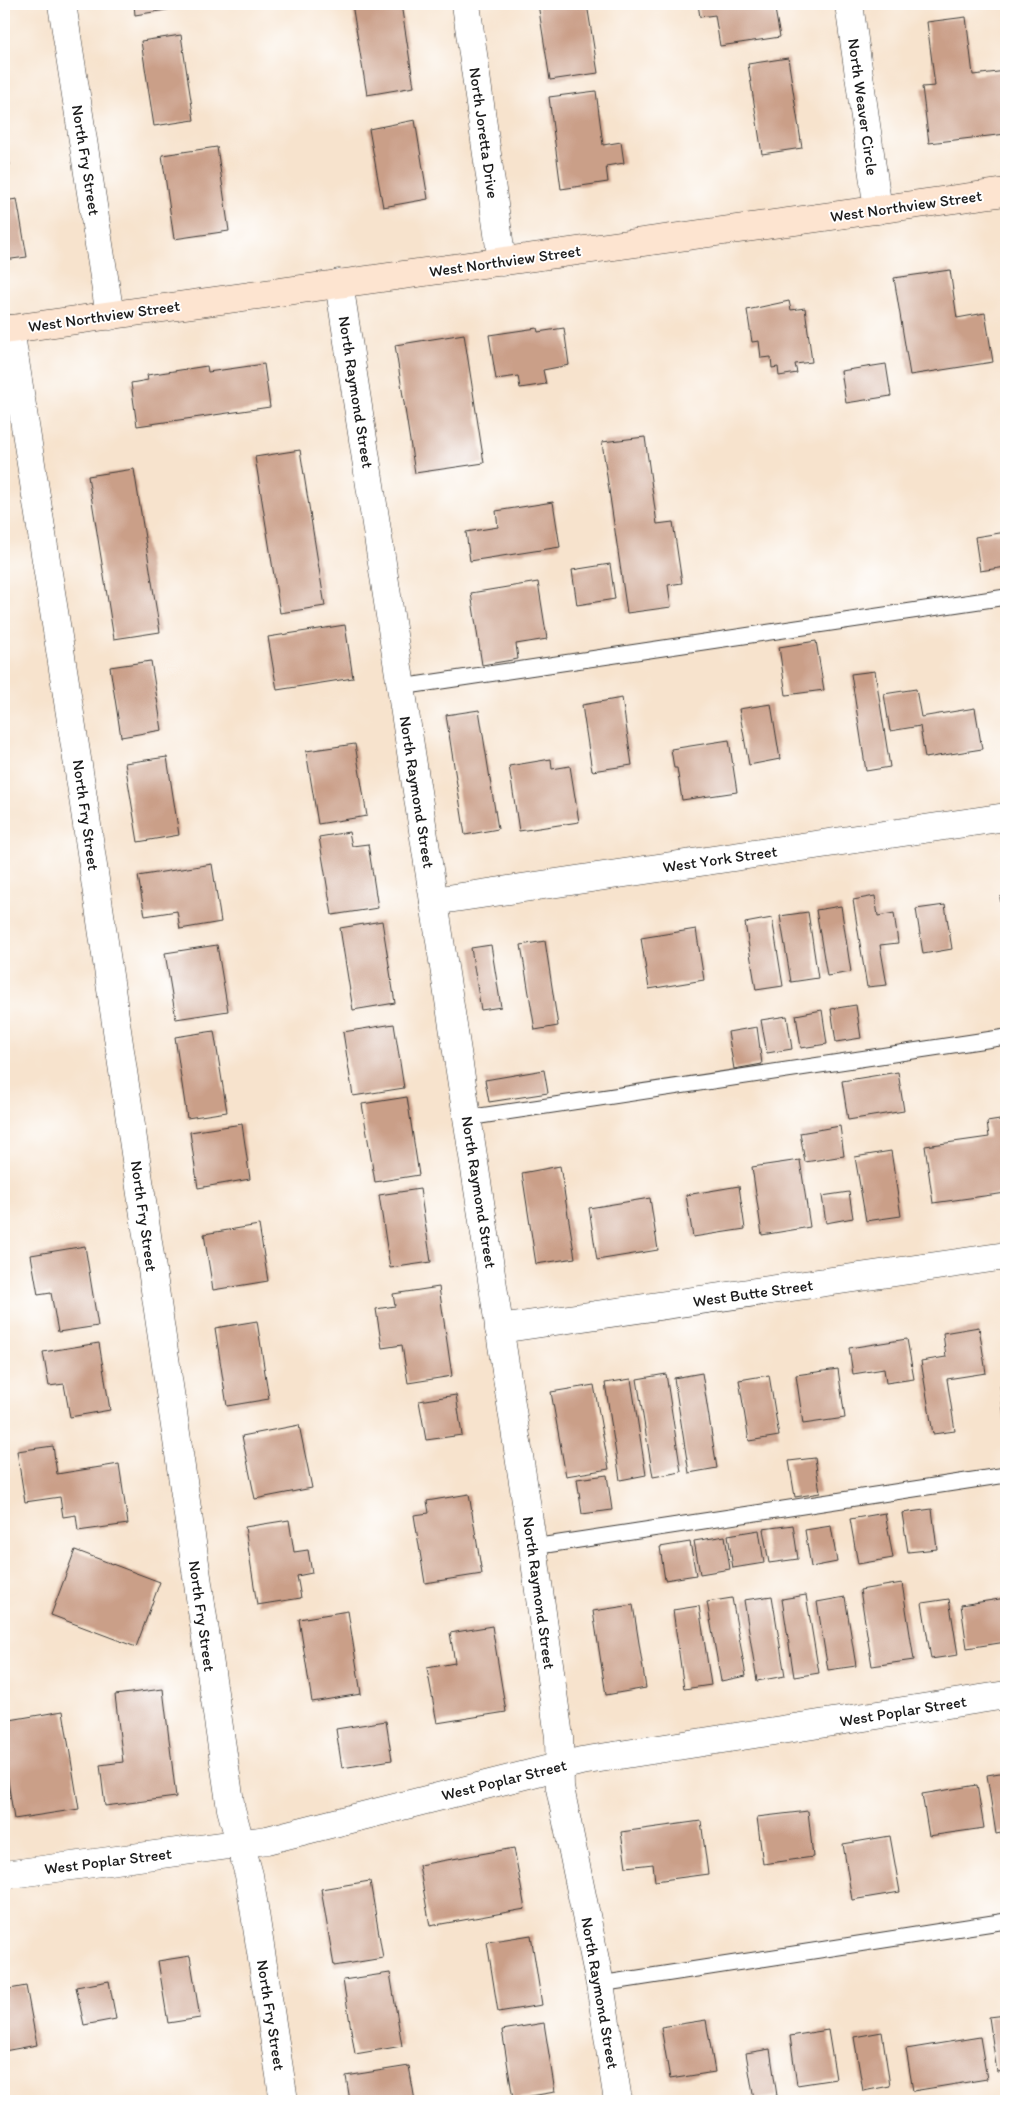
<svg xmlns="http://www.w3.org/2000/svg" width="1010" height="2105" font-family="Itim,sans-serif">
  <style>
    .building { fill: #ca9f88 }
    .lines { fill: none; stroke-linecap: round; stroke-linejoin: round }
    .lane-casing { stroke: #3d3a37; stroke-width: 17 }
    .street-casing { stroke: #3d3a37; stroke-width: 29 }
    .secondary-casing { stroke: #3d3a37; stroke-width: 29 }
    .lane { stroke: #fff; stroke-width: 15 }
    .street { stroke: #fff; stroke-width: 28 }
    .secondary { stroke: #fde4d0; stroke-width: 28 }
    .labels { text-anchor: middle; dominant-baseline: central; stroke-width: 4; stroke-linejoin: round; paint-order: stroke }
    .street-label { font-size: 16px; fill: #1c1c1c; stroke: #fff }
  </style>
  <rect width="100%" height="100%" fill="#fff"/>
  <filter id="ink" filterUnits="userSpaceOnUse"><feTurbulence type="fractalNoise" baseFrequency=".02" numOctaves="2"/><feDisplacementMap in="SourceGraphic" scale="10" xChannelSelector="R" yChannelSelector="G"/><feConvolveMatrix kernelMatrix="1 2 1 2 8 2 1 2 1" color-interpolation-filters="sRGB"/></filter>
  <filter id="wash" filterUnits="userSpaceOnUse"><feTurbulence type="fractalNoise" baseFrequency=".0096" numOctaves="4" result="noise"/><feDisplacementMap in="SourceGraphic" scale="20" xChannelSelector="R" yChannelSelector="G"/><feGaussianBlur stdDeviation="1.12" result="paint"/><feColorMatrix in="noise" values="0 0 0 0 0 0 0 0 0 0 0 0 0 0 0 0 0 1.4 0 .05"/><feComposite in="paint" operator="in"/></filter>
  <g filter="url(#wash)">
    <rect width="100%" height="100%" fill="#f7e3cd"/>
    <g id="blocks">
      <!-- building -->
      <g class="building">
        <path d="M 134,4 L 177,4 L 178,8 L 135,15 Z"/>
        <path d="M 352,4 L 401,4 L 414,87 L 367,95 Z"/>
        <path d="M 538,4 L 587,4 L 598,73 L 550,80 Z"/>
        <path d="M 698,4 L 774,4 L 780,37 L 720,46 L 715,15 L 700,17 Z"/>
        <path d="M 966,17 L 973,75 L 1006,71 L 1006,134 L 929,143 L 922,87 L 935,86 L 927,22 Z"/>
        <path d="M 181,35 L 194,120 L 154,126 L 141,41 Z"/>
        <path d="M 788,58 L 802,148 L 762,154 L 748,64 Z"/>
        <path d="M 596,91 L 603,145 L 621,142 L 624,163 L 606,166 L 608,182 L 561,189 L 549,97 Z"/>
        <path d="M 415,120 L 428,199 L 383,207 L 369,129 Z"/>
        <path d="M 4,132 L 10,165 L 4,166 Z"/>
        <path d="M 217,147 L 229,231 L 174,239 L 162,155 Z"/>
        <path d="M 17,199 L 27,257 L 4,260 L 4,201 Z"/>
        <path d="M 950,270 L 957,318 L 985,313 L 993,362 L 910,375 L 894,278 Z"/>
        <path d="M 789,301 L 791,310 L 805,308 L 812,362 L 795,364 L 797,373 L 779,376 L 778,367 L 772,368 L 771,357 L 761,358 L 759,341 L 752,342 L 747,310 Z"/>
        <path d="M 537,328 L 538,332 L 564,328 L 569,365 L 543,370 L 546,384 L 520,388 L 518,376 L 496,379 L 489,335 Z"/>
        <path d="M 464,334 L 484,463 L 415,473 L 395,345 Z"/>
        <path d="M 264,364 L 270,407 L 137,426 L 131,383 L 148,380 L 147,375 L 207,366 L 208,372 Z"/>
        <path d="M 886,364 L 891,396 L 846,403 L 841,371 Z"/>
        <path d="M 645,437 L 657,524 L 673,522 L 682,583 L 668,585 L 671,607 L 627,613 L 602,442 Z"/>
        <path d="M 300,450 L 325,606 L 280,613 L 255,457 Z"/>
        <path d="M 134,469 L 160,632 L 114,639 L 88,476 Z"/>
        <path d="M 553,502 L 560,547 L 470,561 L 466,532 L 498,527 L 496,511 Z"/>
        <path d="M 1006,532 L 1006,567 L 980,571 L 975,537 Z"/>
        <path d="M 610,564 L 615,599 L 577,605 L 572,570 Z"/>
        <path d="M 538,582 L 547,639 L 516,644 L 518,659 L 482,665 L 471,593 Z"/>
        <path d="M 345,625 L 353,678 L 277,690 L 268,637 Z"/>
        <path d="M 816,641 L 824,690 L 786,695 L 779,647 Z"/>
        <path d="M 151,661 L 162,730 L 121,737 L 110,667 Z"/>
        <path d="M 875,671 L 890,767 L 866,771 L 851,674 Z"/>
        <path d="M 916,689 L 921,717 L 975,708 L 982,749 L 925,758 L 920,726 L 890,731 L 884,694 Z"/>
        <path d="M 622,698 L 632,765 L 592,771 L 582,705 Z"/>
        <path d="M 771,704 L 780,759 L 749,765 L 739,709 Z"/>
        <path d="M 479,710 L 498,829 L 465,835 L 446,715 Z"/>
        <path d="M 729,740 L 737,792 L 682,800 L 677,768 L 674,768 L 671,749 Z"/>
        <path d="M 355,744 L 367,816 L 318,824 L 306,751 Z"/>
        <path d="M 167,757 L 179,835 L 138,842 L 125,763 Z"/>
        <path d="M 551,759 L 552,769 L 570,766 L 579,822 L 519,831 L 509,766 Z"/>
        <path d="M 349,832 L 352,846 L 368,844 L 378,908 L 332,915 L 319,837 Z"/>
        <path d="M 212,864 L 221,922 L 180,929 L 177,911 L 145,916 L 138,876 Z"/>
        <path d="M 875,896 L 878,916 L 894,913 L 898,943 L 880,945 L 887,985 L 867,987 L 853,900 Z"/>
        <path d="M 1006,896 L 1006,928 L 1004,928 L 1000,897 Z"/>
        <path d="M 945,905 L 952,949 L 923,954 L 916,909 Z"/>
        <path d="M 841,906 L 851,972 L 827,976 L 816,910 Z"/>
        <path d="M 808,912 L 818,978 L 791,982 L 780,916 Z"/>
        <path d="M 772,918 L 783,986 L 756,990 L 745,923 Z"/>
        <path d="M 382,921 L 395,1003 L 353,1010 L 340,928 Z"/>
        <path d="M 696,929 L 704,980 L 649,989 L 641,938 Z"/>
        <path d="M 545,941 L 558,1026 L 535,1030 L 521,945 Z"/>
        <path d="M 217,945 L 228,1011 L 176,1019 L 165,953 Z"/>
        <path d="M 491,945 L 501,1007 L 481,1010 L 471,948 Z"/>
        <path d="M 856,1005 L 861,1038 L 836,1042 L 831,1009 Z"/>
        <path d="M 822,1010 L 827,1044 L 801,1048 L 796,1015 Z"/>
        <path d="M 787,1016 L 792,1049 L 767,1053 L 761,1020 Z"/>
        <path d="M 394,1024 L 404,1088 L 353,1096 L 343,1032 Z"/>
        <path d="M 757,1027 L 762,1064 L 734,1069 L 728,1032 Z"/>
        <path d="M 214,1031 L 227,1112 L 187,1118 L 175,1037 Z"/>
        <path d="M 544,1070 L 548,1093 L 489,1102 L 485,1080 Z"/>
        <path d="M 898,1072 L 904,1111 L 848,1120 L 842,1081 Z"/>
        <path d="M 407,1097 L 419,1175 L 375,1182 L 362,1104 Z"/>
        <path d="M 1006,1119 L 1006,1193 L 933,1203 L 925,1146 L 989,1137 L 987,1122 Z"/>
        <path d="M 242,1124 L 250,1179 L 198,1188 L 190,1132 Z"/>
        <path d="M 840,1126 L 844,1156 L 805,1162 L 800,1133 Z"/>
        <path d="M 891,1151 L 901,1216 L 866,1221 L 855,1157 Z"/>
        <path d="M 800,1160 L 810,1227 L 762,1235 L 752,1167 Z"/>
        <path d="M 560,1166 L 575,1258 L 536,1264 L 522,1173 Z"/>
        <path d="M 739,1186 L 745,1229 L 693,1237 L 686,1195 Z"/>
        <path d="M 420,1189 L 431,1262 L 390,1268 L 379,1195 Z"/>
        <path d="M 849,1192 L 853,1218 L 826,1223 L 822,1196 Z"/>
        <path d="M 650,1198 L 658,1250 L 597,1260 L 589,1208 Z"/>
        <path d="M 259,1225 L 268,1281 L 213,1290 L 204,1234 Z"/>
        <path d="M 85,1246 L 98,1326 L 58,1332 L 51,1293 L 38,1295 L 31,1255 Z"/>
        <path d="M 439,1287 L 452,1376 L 408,1383 L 402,1345 L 382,1348 L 376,1309 L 395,1306 L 393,1294 Z"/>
        <path d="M 257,1321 L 269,1399 L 227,1406 L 215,1328 Z"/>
        <path d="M 979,1327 L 986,1373 L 947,1379 L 955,1431 L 933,1434 L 921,1361 L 946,1357 L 943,1333 Z"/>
        <path d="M 907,1339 L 914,1379 L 886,1383 L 884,1369 L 853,1374 L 849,1348 Z"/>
        <path d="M 99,1343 L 110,1410 L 70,1417 L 64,1384 L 49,1386 L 43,1352 Z"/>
        <path d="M 838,1369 L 845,1418 L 803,1424 L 796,1375 Z"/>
        <path d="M 702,1373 L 717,1468 L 689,1473 L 674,1378 Z"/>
        <path d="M 666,1374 L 681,1472 L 653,1477 L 637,1379 Z"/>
        <path d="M 769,1375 L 779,1436 L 749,1441 L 739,1380 Z"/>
        <path d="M 631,1379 L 646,1475 L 620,1480 L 605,1383 Z"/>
        <path d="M 594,1385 L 609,1469 L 566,1476 L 551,1392 Z"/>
        <path d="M 1000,1386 L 1006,1386 L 1006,1424 L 1005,1424 Z"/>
        <path d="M 456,1395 L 462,1435 L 426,1440 L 419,1401 Z"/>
        <path d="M 299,1425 L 312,1488 L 255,1499 L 242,1436 Z"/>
        <path d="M 53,1446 L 57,1474 L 119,1464 L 128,1524 L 78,1531 L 76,1515 L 63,1517 L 60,1497 L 25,1502 L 17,1451 Z"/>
        <path d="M 815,1458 L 820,1493 L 795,1497 L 789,1461 Z"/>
        <path d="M 607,1475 L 612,1510 L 582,1514 L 577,1479 Z"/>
        <path d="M 469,1494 L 482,1574 L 425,1583 L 414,1515 L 429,1513 L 427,1501 Z"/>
        <path d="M 932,1509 L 937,1549 L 908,1552 L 902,1513 Z"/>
        <path d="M 885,1513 L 893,1558 L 858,1564 L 850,1519 Z"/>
        <path d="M 289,1520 L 294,1552 L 308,1550 L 312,1573 L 297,1576 L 301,1598 L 257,1605 L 245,1527 Z"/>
        <path d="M 793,1525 L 798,1559 L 769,1563 L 763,1529 Z"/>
        <path d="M 831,1526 L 837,1562 L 811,1567 L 805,1530 Z"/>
        <path d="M 759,1530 L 764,1563 L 733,1568 L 728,1535 Z"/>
        <path d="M 725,1536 L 730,1569 L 700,1574 L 694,1541 Z"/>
        <path d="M 690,1542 L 696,1575 L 665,1580 L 660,1547 Z"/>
        <path d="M 75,1550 L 160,1582 L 136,1647 L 51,1615 Z"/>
        <path d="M 902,1583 L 914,1660 L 872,1666 L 860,1590 Z"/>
        <path d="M 806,1595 L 819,1673 L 794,1677 L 782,1599 Z"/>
        <path d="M 772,1596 L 785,1676 L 757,1681 L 744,1600 Z"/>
        <path d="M 845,1597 L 856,1666 L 828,1670 L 817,1602 Z"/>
        <path d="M 732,1598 L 746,1676 L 721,1681 L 707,1602 Z"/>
        <path d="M 1006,1598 L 1006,1642 L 967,1648 L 961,1605 Z"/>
        <path d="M 949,1599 L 958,1655 L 931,1659 L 922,1603 Z"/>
        <path d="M 633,1605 L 646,1688 L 606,1695 L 593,1611 Z"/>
        <path d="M 699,1606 L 711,1685 L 684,1689 L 673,1610 Z"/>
        <path d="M 348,1611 L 361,1694 L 312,1702 L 299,1619 Z"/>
        <path d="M 492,1626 L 506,1712 L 437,1723 L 427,1668 L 455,1663 L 450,1633 Z"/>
        <path d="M 163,1689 L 176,1797 L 105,1806 L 100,1765 L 123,1762 L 115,1695 Z"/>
        <path d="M 63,1711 L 79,1809 L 14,1819 L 4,1755 L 4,1721 Z"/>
        <path d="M 386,1721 L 392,1760 L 342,1768 L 336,1729 Z"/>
        <path d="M 1006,1772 L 1006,1832 L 996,1834 L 987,1775 Z"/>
        <path d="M 977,1785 L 984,1828 L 929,1836 L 922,1794 Z"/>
        <path d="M 808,1811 L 813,1857 L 763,1864 L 757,1817 Z"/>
        <path d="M 701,1821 L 708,1874 L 655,1881 L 653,1864 L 626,1867 L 621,1832 Z"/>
        <path d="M 890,1836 L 900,1892 L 852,1900 L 843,1844 Z"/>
        <path d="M 514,1848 L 525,1909 L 430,1926 L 419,1865 Z"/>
        <path d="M 370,1881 L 383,1958 L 334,1966 L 321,1889 Z"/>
        <path d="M 531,1935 L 542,2005 L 498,2012 L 487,1942 Z"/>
        <path d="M 190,1956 L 200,2018 L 168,2023 L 158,1961 Z"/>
        <path d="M 390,1973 L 402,2046 L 355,2054 L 343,1980 Z"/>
        <path d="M 109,1981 L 116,2019 L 84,2025 L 76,1987 Z"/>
        <path d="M 26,1986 L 37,2045 L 4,2051 L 4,1990 Z"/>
        <path d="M 1006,2015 L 1006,2071 L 997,2072 L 989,2017 Z"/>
        <path d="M 706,2020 L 715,2072 L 670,2079 L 661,2027 Z"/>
        <path d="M 544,2023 L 555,2092 L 513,2099 L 502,2030 Z"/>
        <path d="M 828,2030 L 836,2079 L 797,2085 L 790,2036 Z"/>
        <path d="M 882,2032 L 890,2086 L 863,2091 L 854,2037 Z"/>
        <path d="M 980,2037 L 987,2079 L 913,2091 L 906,2049 Z"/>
        <path d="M 770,2049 L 777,2096 L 754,2100 L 746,2053 Z"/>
        <path d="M 409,2066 L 415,2101 L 350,2101 L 346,2076 Z"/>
      </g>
    </g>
  </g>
  <g filter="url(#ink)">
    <use href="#blocks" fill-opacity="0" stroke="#3d3a37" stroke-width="1"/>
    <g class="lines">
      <!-- lane casing -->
      <g class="lane-casing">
        <g id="lane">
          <path d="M 401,687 L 1006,597"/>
          <path d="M 467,1118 L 1006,1037"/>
          <path d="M 533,1547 L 1006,1475"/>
          <path d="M 600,1984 L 1006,1921"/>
        </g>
      </g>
      <!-- street casing -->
      <g class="street-casing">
        <g id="street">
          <path d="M 62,4 L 110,316"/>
          <path d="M 466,4 L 502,262"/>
          <path d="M 849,4 L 878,210"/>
          <path d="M 339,283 L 533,1547 L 559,1737 L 560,1788 L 600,1984 L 618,2101"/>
          <path d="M 10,329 L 82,791 L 231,1809 L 249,1875 L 284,2101"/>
          <path d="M 434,901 L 1006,817"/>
          <path d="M 499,1329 L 1006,1256"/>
          <path d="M 4,1875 L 267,1840 L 581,1761 L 1006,1695"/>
        </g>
      </g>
      <!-- secondary casing -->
      <g class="secondary-casing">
        <path id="secondary" d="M 4,330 L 1006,192"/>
      </g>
      <!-- lane -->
      <use href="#lane" class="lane"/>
      <!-- street -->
      <use href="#street" class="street"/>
      <!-- secondary -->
      <use href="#secondary" class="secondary"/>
    </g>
  </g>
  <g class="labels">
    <!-- street labels -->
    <g class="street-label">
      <text transform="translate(863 107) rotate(82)">North Weaver Circle</text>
      <text transform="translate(484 133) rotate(82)">North Joretta Drive</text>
      <text transform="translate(86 160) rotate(81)">North Fry Street</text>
      <text transform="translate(906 206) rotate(-8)">West Northview Street</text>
      <text transform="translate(505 261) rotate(-8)">West Northview Street</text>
      <text transform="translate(104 316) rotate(-8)">West Northview Street</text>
      <text transform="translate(356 392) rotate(81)">North Raymond Street</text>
      <text transform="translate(417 792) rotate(81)">North Raymond Street</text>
      <text transform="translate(86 815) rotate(82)">North Fry Street</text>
      <text transform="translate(720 859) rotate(-8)">West York Street</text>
      <text transform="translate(479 1192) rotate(81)">North Raymond Street</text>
      <text transform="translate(144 1216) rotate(82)">North Fry Street</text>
      <text transform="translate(753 1293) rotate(-8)">West Butte Street</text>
      <text transform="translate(539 1593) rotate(82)">North Raymond Street</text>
      <text transform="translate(202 1616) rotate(82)">North Fry Street</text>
      <text transform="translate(903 1711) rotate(-9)">West Poplar Street</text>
      <text transform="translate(504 1780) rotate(-14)">West Poplar Street</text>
      <text transform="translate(108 1861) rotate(-7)">West Poplar Street</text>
      <text transform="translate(600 1993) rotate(80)">North Raymond Street</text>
      <text transform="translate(271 2015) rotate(81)">North Fry Street</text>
    </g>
  </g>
  <!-- margin -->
  <rect width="1010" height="2105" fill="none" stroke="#fff" stroke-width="20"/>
</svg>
